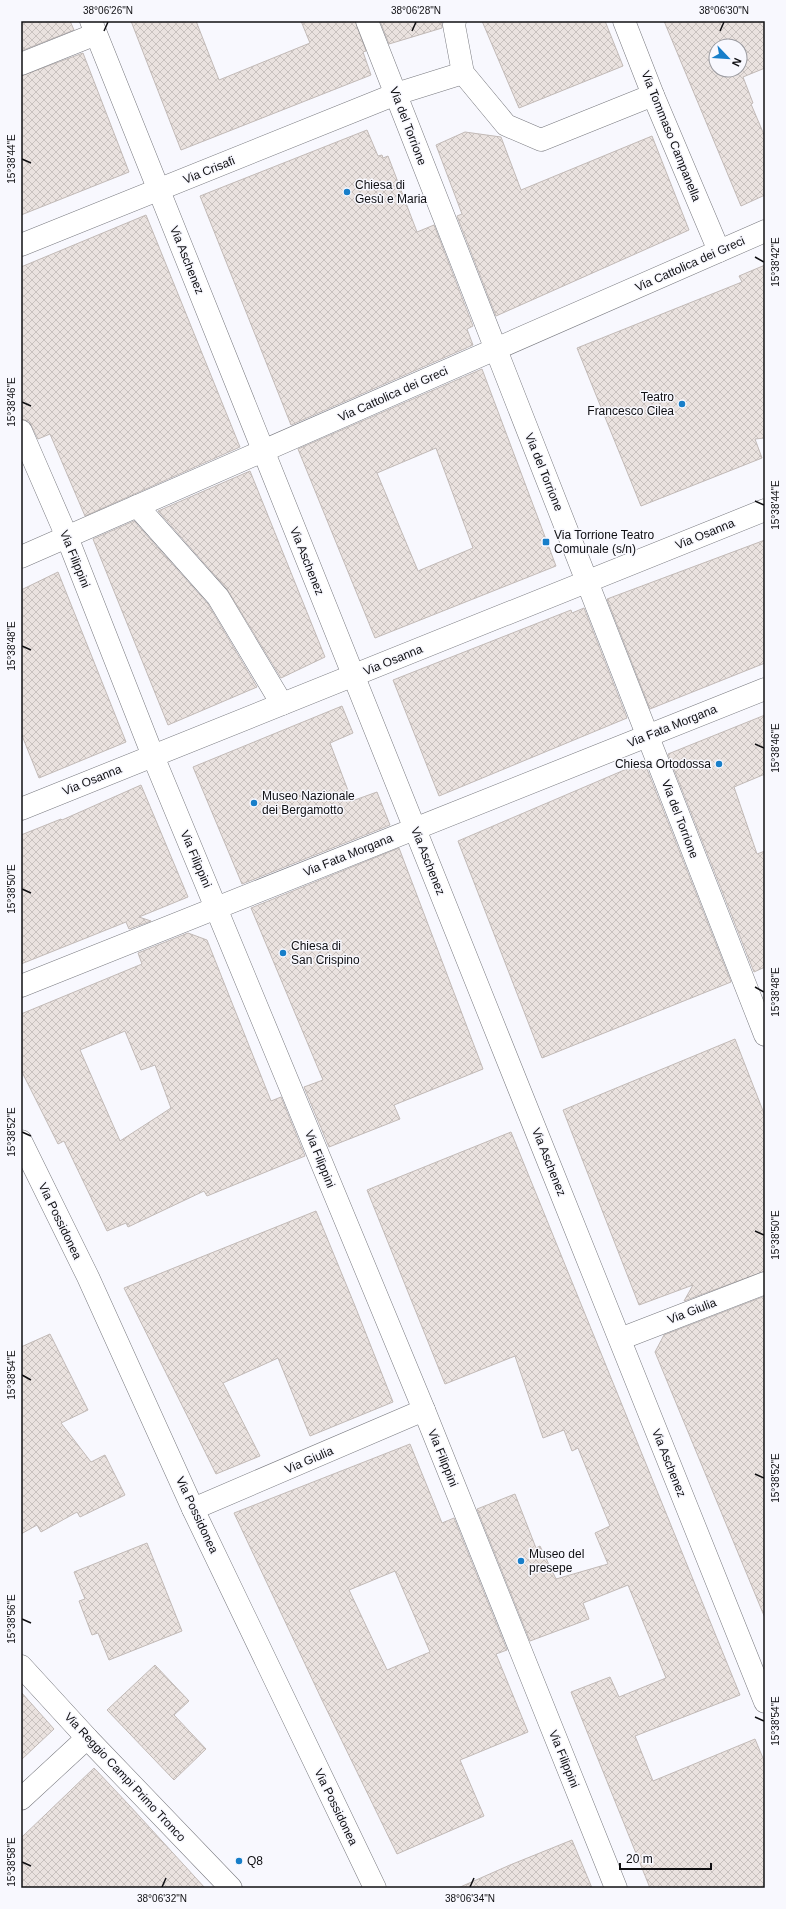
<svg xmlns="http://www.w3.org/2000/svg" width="786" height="1909" font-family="Helvetica,sans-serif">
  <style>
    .building { fill: url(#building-cross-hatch); stroke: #c2bab7; fill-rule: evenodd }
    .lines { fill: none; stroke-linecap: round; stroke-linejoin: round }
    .minor-casing { stroke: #78797f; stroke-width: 23 }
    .minor { stroke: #fff; stroke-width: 22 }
    .ticks { fill: none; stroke: #0f0f12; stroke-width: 1.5 }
    .poi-dot { fill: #177ec9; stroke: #f8f8fe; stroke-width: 1.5 }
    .labels { text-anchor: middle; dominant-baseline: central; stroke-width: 3; stroke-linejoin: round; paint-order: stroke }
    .street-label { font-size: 12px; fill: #0f0f12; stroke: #f8f8fe }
    .poi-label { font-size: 12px; fill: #0f0f12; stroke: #f8f8fe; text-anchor: start }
    .neatline { fill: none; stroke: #0f0f12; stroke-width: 1.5 }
    .ticks-label { font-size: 10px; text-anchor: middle; fill: #0f0f12 }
  </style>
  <defs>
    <pattern id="building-cross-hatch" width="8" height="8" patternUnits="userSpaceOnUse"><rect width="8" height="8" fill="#eae2df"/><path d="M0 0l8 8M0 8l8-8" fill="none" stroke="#c8c1be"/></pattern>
  </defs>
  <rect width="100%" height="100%" fill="#f8f8fe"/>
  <!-- building -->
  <g class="building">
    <path d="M 21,21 L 70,21 L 74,30 L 21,51 Z"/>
    <path d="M 131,21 L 196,21 L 219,80 L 310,43 L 301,21 L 355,21 L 366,51 L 363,52 L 371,75 L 181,150 Z"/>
    <path d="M 380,21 L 442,21 L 442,28 L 389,44 Z"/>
    <path d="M 482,21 L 605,21 L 623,66 L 519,108 Z"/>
    <path d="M 664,21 L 765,21 L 765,68 L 743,77 L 753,103 L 751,104 L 765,137 L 765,195 L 741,206 ZM 716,46 L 740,46 L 740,70 L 716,70 Z"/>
    <path d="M 83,53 L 129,172 L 21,215 L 21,76 Z"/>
    <path d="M 367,130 L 378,156 L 382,155 L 383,158 L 388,156 L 417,232 L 434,225 L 473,326 L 467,329 L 473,345 L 291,425 L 200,196 Z"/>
    <path d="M 465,132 L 501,137 L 521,190 L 652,136 L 689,230 L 496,316 L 457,216 L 462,214 L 436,145 Z"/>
    <path d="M 146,215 L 240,447 L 85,516 L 50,434 L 38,439 L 29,421 L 21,419 L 21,267 Z"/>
    <path d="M 765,265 L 765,438 L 755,439 L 762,458 L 641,506 L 577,348 L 742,282 L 739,276 Z"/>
    <path d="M 482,369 L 556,566 L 375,638 L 298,449 ZM 436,448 L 473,548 L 418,571 L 377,473 Z"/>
    <path d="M 250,471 L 325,657 L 281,678 L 227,589 L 158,511 Z"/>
    <path d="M 134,521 L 208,604 L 257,687 L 168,725 L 93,539 Z"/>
    <path d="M 765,540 L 765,663 L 650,709 L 607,599 Z"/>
    <path d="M 58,572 L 126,742 L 39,778 L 21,733 L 21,590 Z"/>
    <path d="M 584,608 L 627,718 L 439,796 L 393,680 L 571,610 L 572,613 Z"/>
    <path d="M 342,706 L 353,733 L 330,743 L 352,801 L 377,792 L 390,825 L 242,884 L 193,767 Z"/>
    <path d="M 765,715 L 765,774 L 734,787 L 757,854 L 765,851 L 765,967 L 754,972 L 668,754 Z"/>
    <path d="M 645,764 L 731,982 L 542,1058 L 458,841 L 629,768 L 630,770 Z"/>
    <path d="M 141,785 L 188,897 L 139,917 L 151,921 L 129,929 L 126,922 L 21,964 L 21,835 L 61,819 L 62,820 Z"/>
    <path d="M 399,848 L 483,1069 L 394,1105 L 400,1119 L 329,1147 L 304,1087 L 323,1080 L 251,908 Z"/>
    <path d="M 188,933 L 207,940 L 271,1101 L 281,1097 L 305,1156 L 207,1196 L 204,1191 L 128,1227 L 126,1223 L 107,1231 L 64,1141 L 58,1144 L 21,1070 L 21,1014 L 142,964 L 138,953 ZM 125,1031 L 141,1070 L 155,1065 L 171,1108 L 120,1141 L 80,1050 Z"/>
    <path d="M 735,1039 L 765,1116 L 765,1271 L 684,1301 L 693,1285 L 639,1305 L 563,1110 Z"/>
    <path d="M 511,1132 L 740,1695 L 635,1736 L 653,1781 L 755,1739 L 765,1763 L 765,1888 L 650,1888 L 571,1692 L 610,1677 L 619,1697 L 666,1678 L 628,1585 L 583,1603 L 589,1619 L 530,1641 L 477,1509 L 515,1494 L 536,1548 L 540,1546 L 556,1579 L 608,1564 L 595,1533 L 610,1526 L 578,1448 L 572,1451 L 564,1430 L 543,1438 L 515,1356 L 445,1384 L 367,1190 Z"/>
    <path d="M 316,1211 L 355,1306 L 393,1402 L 310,1436 L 278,1358 L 223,1383 L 260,1456 L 216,1474 L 124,1288 Z"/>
    <path d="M 765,1296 L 765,1618 L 655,1352 L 664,1335 Z"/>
    <path d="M 50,1334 L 88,1410 L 61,1423 L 91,1462 L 105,1455 L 125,1495 L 80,1517 L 77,1512 L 41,1532 L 37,1525 L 21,1534 L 21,1347 Z"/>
    <path d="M 410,1444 L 442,1523 L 454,1518 L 507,1650 L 496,1654 L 528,1732 L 460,1760 L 484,1816 L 397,1854 L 322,1700 L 234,1513 ZM 395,1571 L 430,1652 L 387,1670 L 349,1590 Z"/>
    <path d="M 147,1543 L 182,1631 L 109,1660 L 98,1633 L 92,1635 L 79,1601 L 85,1599 L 74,1572 Z"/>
    <path d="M 155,1665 L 189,1701 L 174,1715 L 206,1749 L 174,1780 L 107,1710 Z"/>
    <path d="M 21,1692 L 54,1729 L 21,1760 Z"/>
    <path d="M 94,1768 L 129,1805 L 205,1888 L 21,1888 L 21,1838 Z"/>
    <path d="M 572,1840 L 592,1888 L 458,1888 L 510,1865 Z"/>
  </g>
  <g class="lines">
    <!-- minor casing -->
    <g class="minor-casing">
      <g id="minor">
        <path d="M 91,21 L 765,1702"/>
        <path d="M 367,21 L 765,1035"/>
        <path d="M 455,21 L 454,25 L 463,73 L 506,125 L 541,140 L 653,95"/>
        <path d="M 624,21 L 653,95 L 719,251"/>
        <path d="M 21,64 L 96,34"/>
        <path d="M 21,245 L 396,94 L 463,73"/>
        <path d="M 21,431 L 67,537 L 153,756 L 424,1410 L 616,1888"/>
        <path d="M 137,506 L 218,597 L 282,704"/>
        <path d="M 21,557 L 765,231"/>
        <path d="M 21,809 L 765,510"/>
        <path d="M 21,986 L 765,689"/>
        <path d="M 21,1141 L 88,1277 L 193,1509 L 375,1888"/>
        <path d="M 620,1339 L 765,1283"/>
        <path d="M 193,1509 L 424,1410"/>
        <path d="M 21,1666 L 87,1738 L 231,1888"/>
        <path d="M 21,1799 L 87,1738"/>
      </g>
    </g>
    <!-- minor -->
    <use href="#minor" class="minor"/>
  </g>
  <!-- ticks -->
  <path class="ticks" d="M 104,31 L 108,22M 412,31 L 416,22M 720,31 L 724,22M 22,159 L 31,163M 755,257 L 764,262M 22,402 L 31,406M 755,501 L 764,505M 22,646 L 31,650M 755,744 L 764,748M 22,889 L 31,893M 755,987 L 764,992M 22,1132 L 31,1136M 755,1231 L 764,1235M 22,1375 L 31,1380M 755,1474 L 764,1478M 22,1619 L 31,1623M 755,1717 L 764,1721M 22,1862 L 31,1866M 162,1887 L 166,1878M 470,1887 L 474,1878"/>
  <!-- markers -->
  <g class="poi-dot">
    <circle cx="347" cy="192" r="4"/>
    <circle cx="682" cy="404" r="4"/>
    <rect x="542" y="538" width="8" height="8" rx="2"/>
    <circle cx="719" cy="764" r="4"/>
    <circle cx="254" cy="803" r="4"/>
    <circle cx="283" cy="953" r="4"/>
    <circle cx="521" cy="1561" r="4"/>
    <circle cx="239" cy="1861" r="4"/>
  </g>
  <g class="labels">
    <!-- street labels -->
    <g class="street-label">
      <text transform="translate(408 126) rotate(69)">Via del Torrione</text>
      <text transform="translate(671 136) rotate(68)">Via Tommaso Campanella</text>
      <text transform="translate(209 170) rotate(-22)">Via Crisafi</text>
      <text transform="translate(187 260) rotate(68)">Via Aschenez</text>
      <text transform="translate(690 264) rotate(-24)">Via Cattolica dei Greci</text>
      <text transform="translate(393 394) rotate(-24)">Via Cattolica dei Greci</text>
      <text transform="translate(544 472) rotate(68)">Via del Torrione</text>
      <text transform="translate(705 534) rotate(-22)">Via Osanna</text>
      <text transform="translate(75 559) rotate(68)">Via Filippini</text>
      <text transform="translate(307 561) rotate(68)">Via Aschenez</text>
      <text transform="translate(393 660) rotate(-22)">Via Osanna</text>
      <text transform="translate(672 726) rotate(-22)">Via Fata Morgana</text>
      <text transform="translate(92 780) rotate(-22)">Via Osanna</text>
      <text transform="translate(680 819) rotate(69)">Via del Torrione</text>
      <text transform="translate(348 855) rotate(-22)">Via Fata Morgana</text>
      <text transform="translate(196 859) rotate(67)">Via Filippini</text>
      <text transform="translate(428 861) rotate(68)">Via Aschenez</text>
      <text transform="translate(320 1159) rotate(68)">Via Filippini</text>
      <text transform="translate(549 1162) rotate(68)">Via Aschenez</text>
      <text transform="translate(60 1221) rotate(64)">Via Possidonea</text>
      <text transform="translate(692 1311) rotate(-21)">Via Giulia</text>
      <text transform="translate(443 1458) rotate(68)">Via Filippini</text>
      <text transform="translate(309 1460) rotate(-23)">Via Giulia</text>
      <text transform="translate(669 1463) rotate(68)">Via Aschenez</text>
      <text transform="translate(197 1515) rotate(65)">Via Possidonea</text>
      <text transform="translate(564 1759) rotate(68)">Via Filippini</text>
      <text transform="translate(125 1777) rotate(47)">Via Reggio Campi Primo Tronco</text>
      <text transform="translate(336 1807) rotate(64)">Via Possidonea</text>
    </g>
    <!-- poi labels -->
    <g class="poi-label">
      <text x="355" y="185">Chiesa di<tspan x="355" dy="14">Gesù e Maria</tspan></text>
      <text x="674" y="397" text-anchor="end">Teatro<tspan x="674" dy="14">Francesco Cilea</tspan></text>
      <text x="554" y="535">Via Torrione Teatro<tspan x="554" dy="14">Comunale (s/n)</tspan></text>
      <text x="711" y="764" text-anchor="end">Chiesa Ortodossa</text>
      <text x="262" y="796">Museo Nazionale<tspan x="262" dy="14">dei Bergamotto</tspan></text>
      <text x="291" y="946">Chiesa di<tspan x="291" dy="14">San Crispino</tspan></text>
      <text x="529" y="1554">Museo del<tspan x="529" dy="14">presepe</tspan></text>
      <text x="247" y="1861">Q8</text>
    </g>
  </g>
  <!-- border -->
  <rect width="786" height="1909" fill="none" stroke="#f8f8fe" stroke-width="44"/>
  <!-- north arrow -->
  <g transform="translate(728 58) rotate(115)"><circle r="19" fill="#f8f8fe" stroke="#9b9ba0"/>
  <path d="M0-3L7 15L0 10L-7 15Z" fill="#177ec9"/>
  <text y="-6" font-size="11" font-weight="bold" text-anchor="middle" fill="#0f0f12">N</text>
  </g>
  <!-- scale -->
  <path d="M620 1863v6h91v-6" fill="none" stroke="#0f0f12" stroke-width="2"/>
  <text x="626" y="1863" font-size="12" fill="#0f0f12" stroke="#f8f8fe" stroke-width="3" paint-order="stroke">20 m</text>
  <rect x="22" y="22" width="742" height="1865" class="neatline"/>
  <g class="ticks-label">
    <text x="108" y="14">38°06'26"N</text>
    <text x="416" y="14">38°06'28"N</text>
    <text x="724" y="14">38°06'30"N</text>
    <text transform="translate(11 159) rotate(-90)" y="4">15°38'44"E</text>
    <text transform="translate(775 262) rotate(-90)" y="4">15°38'42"E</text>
    <text transform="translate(11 402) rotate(-90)" y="4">15°38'46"E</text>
    <text transform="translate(775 505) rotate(-90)" y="4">15°38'44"E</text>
    <text transform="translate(11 646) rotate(-90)" y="4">15°38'48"E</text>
    <text transform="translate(775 748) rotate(-90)" y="4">15°38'46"E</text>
    <text transform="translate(11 889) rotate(-90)" y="4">15°38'50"E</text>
    <text transform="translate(775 992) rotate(-90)" y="4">15°38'48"E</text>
    <text transform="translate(11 1132) rotate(-90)" y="4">15°38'52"E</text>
    <text transform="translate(775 1235) rotate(-90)" y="4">15°38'50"E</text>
    <text transform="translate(11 1375) rotate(-90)" y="4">15°38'54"E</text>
    <text transform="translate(775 1478) rotate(-90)" y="4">15°38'52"E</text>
    <text transform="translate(11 1619) rotate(-90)" y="4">15°38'56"E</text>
    <text transform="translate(775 1721) rotate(-90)" y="4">15°38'54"E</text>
    <text transform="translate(11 1862) rotate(-90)" y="4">15°38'58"E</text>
    <text x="162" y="1902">38°06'32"N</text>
    <text x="470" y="1902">38°06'34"N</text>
  </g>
</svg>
